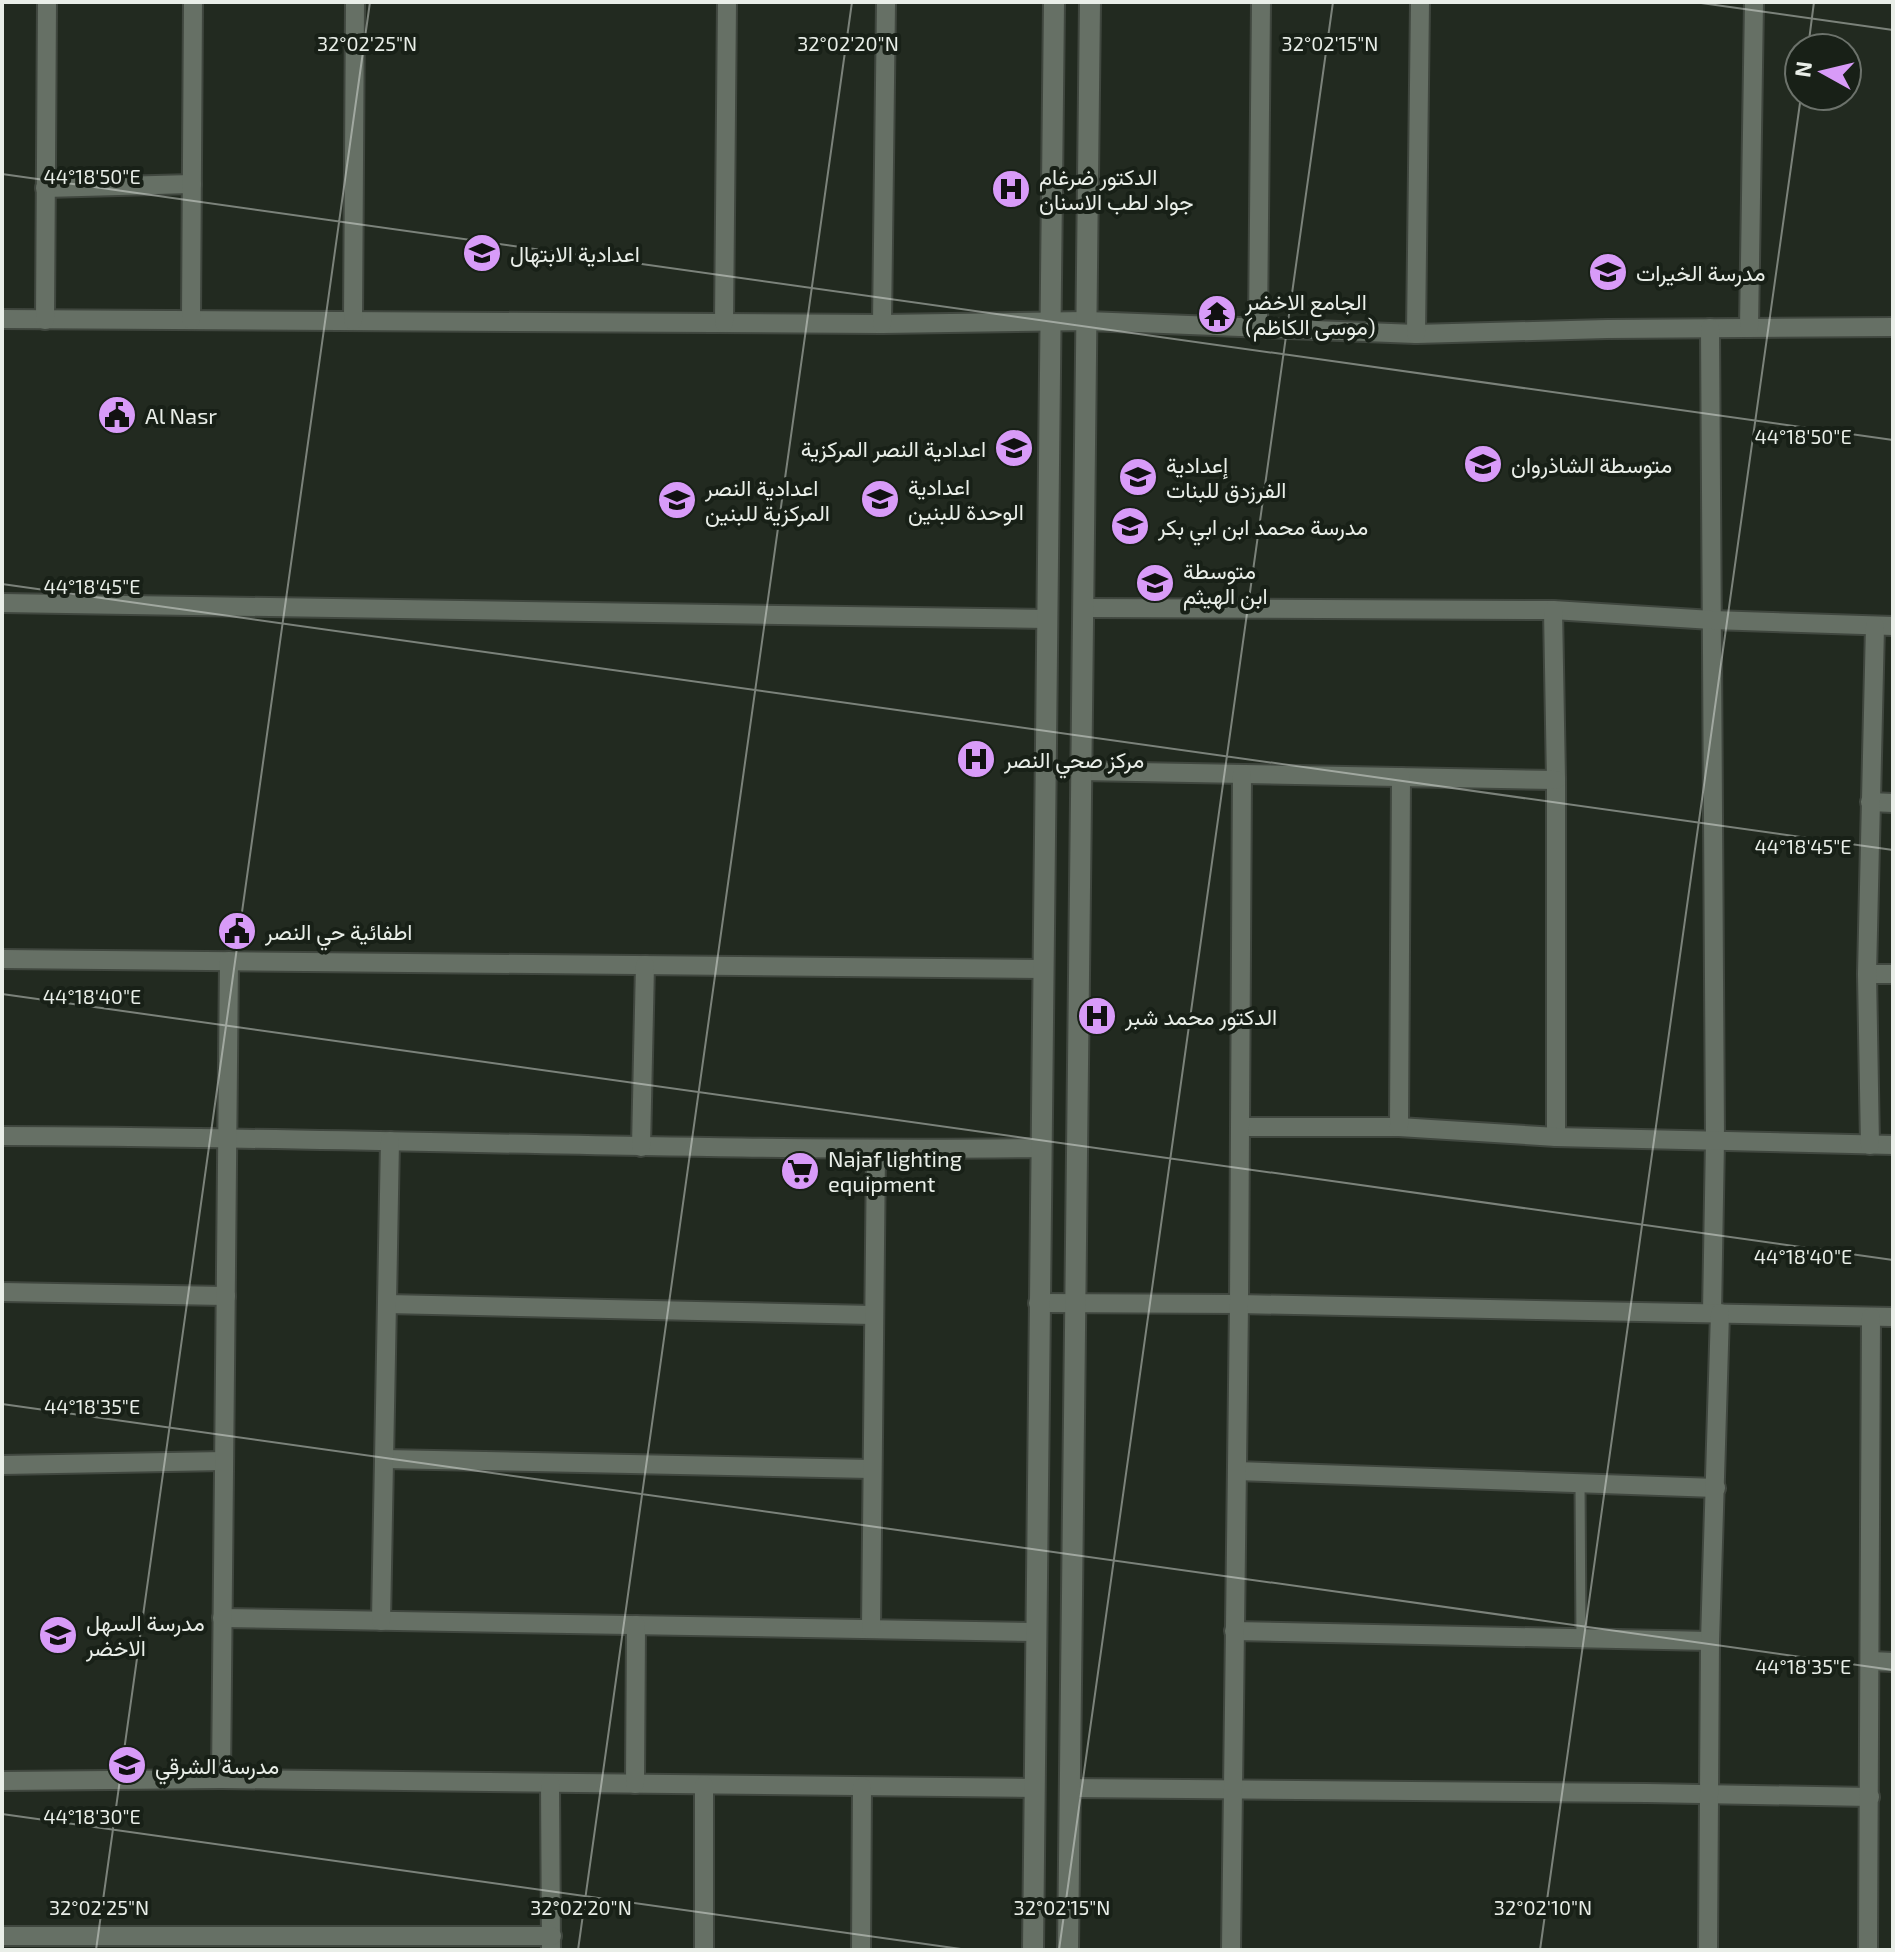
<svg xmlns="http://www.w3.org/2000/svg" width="1895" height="1952" font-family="'Exo 2',Vazirmatn,sans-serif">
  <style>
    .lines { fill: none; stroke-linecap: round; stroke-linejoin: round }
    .lane-casing { stroke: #40473f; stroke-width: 13 }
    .street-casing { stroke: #40473f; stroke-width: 22 }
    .secondary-casing { stroke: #40473f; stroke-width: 24 }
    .lane { stroke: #667065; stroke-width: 9 }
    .street { stroke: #667065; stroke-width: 18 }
    .secondary { stroke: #667065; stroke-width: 20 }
    .ticks { fill: none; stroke: #e9eee8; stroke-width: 2; stroke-opacity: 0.45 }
    .labels { text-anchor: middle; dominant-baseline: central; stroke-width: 8; stroke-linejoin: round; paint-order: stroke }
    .poi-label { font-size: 22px; fill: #e9eee8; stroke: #182017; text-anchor: start }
    .ticks-label { font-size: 20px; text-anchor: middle; fill: #e9eee8; stroke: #182017; stroke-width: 8; stroke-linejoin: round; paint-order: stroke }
  </style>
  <rect width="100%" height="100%" fill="#222a20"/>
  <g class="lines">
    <!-- lane casing -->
    <g class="lane-casing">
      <path id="lane" d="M 1580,1483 L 1581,1638"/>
    </g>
    <!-- street casing -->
    <g class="street-casing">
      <g id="street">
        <path d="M 45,188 L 192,184"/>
        <path d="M 2,319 L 882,324 L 1087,321 L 1416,334 L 1607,329 L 1893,327"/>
        <path d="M 45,320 L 47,2"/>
        <path d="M 191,320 L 193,2"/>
        <path d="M 353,321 L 355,2"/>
        <path d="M 724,323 L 727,2"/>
        <path d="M 882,324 L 886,2"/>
        <path d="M 1258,328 L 1261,2"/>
        <path d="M 1710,328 L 1715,1140 L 1712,1313"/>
        <path d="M 1749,328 L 1754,2"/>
        <path d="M 1416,334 L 1420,2"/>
        <path d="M 2,603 L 1047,619"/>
        <path d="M 1083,608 L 1553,610 L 1712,620 L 1893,626"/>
        <path d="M 1553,610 L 1556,780 L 1556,1137"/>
        <path d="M 1081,771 L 1556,780"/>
        <path d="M 1870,802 L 1893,803"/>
        <path d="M 2,959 L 1042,969"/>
        <path d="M 1867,974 L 1893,974"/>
        <path d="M 1240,1127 L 1399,1127 L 1556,1137 L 1893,1145"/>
        <path d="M 1399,1127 L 1401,777"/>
        <path d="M 2,1136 C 348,1137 694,1152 1040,1148"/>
        <path d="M 1870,1145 L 1867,974 L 1875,626"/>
        <path d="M 641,1147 L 645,965"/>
        <path d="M 2,1292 L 226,1296"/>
        <path d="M 1038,1303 L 1239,1304 L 1893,1317"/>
        <path d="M 387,1304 L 872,1315"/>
        <path d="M 384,1459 L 871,1469"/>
        <path d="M 2,1465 L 224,1461"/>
        <path d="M 1237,1471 L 1716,1488"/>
        <path d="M 222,1618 L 1035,1632"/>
        <path d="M 381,1621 L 390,1141"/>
        <path d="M 871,1629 L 876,1150"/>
        <path d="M 1234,1631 L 1710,1641"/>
        <path d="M 1871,1661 L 1893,1662"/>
        <path d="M 221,1779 L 229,961"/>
        <path d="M 2,1781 L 221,1779 L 1034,1788"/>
        <path d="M 550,1783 L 551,1950"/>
        <path d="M 635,1784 L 636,1625"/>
        <path d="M 704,1785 L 704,1950"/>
        <path d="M 1070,1788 L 1647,1793 L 1870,1797"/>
        <path d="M 2,1936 L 552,1936"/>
        <path d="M 861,1950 L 862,1787"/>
        <path d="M 1231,1950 L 1239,1304 L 1242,774"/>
        <path d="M 1708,1950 L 1710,1641 L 1720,1313"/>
        <path d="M 1868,1950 L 1871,1317"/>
      </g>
    </g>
    <!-- secondary casing -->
    <g class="secondary-casing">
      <g id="secondary">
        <path d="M 1033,1950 L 1054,2"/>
        <path d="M 1068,1950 L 1090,2"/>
      </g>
    </g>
    <!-- lane -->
    <use href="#lane" class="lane"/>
    <!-- street -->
    <use href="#street" class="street"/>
    <!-- secondary -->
    <use href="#secondary" class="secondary"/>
  </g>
  <!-- ticks -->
  <path class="ticks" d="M 1694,2 L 1893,30M 1808,48 L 1814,2M 2,174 L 1893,440M 2,584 L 1893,850M 2,994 L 1893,1260M 2,1404 L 1893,1670M 2,1814 L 968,1950M 96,1950 L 370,2M 578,1950 L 852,2M 1059,1950 L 1333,2M 1540,1950 L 1801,96"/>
  <!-- icons -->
  <defs>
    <g id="hospital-disc" transform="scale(2)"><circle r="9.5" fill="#d89bf8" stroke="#182017"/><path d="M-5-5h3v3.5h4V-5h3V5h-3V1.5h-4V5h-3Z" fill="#111"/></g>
    <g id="school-disc" transform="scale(2)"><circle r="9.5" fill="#d89bf8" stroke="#182017"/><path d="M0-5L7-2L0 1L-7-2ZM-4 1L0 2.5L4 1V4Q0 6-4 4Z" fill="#111"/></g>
    <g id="temple-disc" transform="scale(2)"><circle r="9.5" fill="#d89bf8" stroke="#182017"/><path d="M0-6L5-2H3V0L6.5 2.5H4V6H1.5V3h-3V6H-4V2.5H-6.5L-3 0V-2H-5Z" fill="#111"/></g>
    <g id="civic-disc" transform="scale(2)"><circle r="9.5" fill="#d89bf8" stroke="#182017"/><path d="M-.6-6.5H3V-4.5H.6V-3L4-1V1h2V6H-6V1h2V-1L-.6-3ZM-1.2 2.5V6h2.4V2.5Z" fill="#111"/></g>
    <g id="supermarket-disc" transform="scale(2)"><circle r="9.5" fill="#d89bf8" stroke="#182017"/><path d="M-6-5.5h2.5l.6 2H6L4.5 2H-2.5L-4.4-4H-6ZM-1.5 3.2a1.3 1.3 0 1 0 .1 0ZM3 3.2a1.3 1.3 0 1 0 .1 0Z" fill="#111"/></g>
  </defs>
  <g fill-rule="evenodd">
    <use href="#hospital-disc" x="1011" y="189"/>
    <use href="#school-disc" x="482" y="253"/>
    <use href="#school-disc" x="1608" y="272"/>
    <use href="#temple-disc" x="1217" y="314"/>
    <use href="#civic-disc" x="117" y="415"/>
    <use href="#school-disc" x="1014" y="448"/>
    <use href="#school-disc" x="1483" y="464"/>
    <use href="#school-disc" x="1138" y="477"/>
    <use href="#school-disc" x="880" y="499"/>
    <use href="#school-disc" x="677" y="500"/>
    <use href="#school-disc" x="1130" y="526"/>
    <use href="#school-disc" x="1155" y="583"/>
    <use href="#hospital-disc" x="976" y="759"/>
    <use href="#civic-disc" x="237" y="931"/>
    <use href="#hospital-disc" x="1097" y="1016"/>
    <use href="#supermarket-disc" x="800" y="1171"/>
    <use href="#school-disc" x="58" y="1635"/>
    <use href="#school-disc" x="127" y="1765"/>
  </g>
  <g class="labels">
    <!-- poi labels -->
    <g class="poi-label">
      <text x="1039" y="176">الدكتور ضرغام<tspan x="1039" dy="25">جواد لطب الاسنان</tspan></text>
      <text x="510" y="253">اعدادية الابتهال</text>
      <text x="1636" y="272">مدرسة الخيرات</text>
      <text x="1245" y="301">الجامع الاخضر<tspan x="1245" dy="25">(موسى الكاظم)</tspan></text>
      <text x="145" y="415">Al Nasr</text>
      <text x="986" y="448" text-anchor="end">اعدادية النصر المركزية</text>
      <text x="1166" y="464">إعدادية<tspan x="1166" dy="25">الفرزدق للبنات</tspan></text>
      <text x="1511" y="464">متوسطة الشاذروان</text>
      <text x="908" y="486">اعدادية<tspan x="908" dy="25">الوحدة للبنين</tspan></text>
      <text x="705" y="487">اعدادية النصر<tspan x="705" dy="25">المركزية للبنين</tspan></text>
      <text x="1158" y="526">مدرسة محمد ابن ابي بكر</text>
      <text x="1183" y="570">متوسطة<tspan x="1183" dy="25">ابن الهيثم</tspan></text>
      <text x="1004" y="759">مركز صحي النصر</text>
      <text x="265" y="931">اطفائية حي النصر</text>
      <text x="1125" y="1016">الدكتور محمد شبر</text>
      <text x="828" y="1158">Najaf lighting<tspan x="828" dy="25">equipment</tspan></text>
      <text x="86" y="1622">مدرسة السهل<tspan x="86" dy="25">الاخضر</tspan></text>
      <text x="155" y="1765">مدرسة الشرقي</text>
    </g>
  </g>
  <g class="ticks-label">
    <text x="367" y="51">32°02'25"N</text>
    <text x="848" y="51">32°02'20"N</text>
    <text x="1330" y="51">32°02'15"N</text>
    <text x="92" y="184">44°18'50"E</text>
    <text x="1803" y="444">44°18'50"E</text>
    <text x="92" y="594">44°18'45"E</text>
    <text x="1803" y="854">44°18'45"E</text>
    <text x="92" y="1004">44°18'40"E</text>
    <text x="1803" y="1264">44°18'40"E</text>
    <text x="92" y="1414">44°18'35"E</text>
    <text x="1803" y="1674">44°18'35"E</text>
    <text x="92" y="1824">44°18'30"E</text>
    <text x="99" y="1915">32°02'25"N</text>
    <text x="581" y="1915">32°02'20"N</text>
    <text x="1062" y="1915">32°02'15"N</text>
    <text x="1543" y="1915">32°02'10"N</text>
  </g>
  <!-- border -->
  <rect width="1895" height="1952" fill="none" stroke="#e9eee8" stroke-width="8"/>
  <!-- north arrow -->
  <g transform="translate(1823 72) rotate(278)"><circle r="38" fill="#182017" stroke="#6c726b" stroke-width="2"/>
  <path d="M0-6L14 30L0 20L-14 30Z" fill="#d89bf8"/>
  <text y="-12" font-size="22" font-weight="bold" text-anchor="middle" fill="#e9eee8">N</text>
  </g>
</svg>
